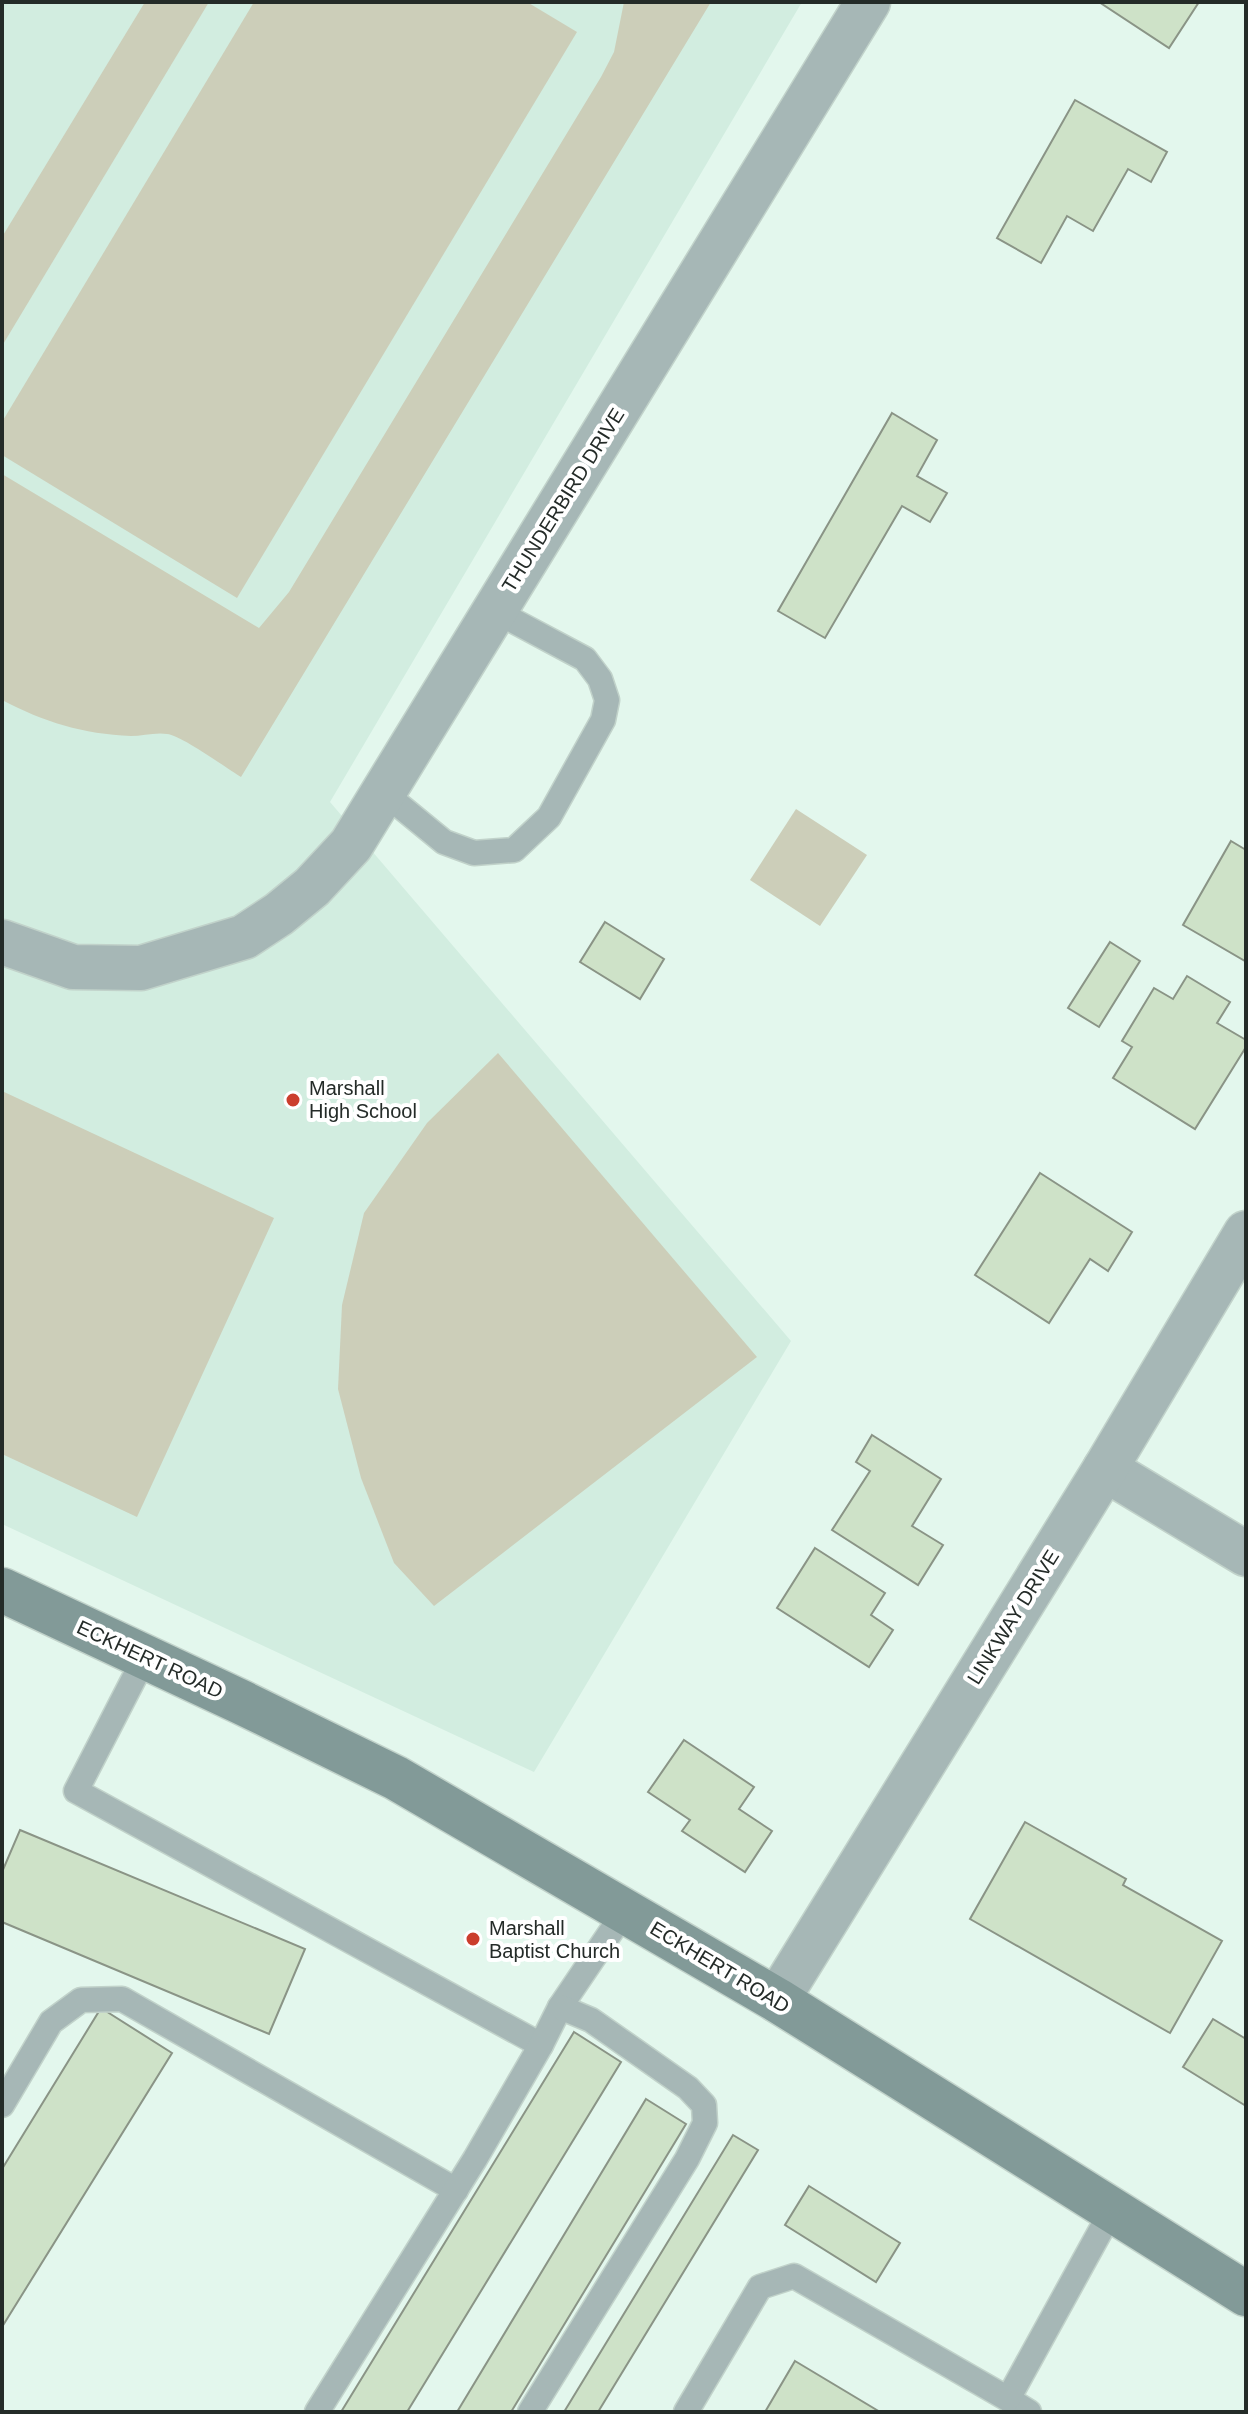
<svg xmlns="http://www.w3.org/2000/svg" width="1248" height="2414" font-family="Helvetica,sans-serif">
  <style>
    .built { fill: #d2ede0 }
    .pitch { fill: #ccceb9 }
    .building { fill: #cee2c8; stroke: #8a9486; stroke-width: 2 }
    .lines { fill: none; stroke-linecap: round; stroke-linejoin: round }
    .lane-casing { stroke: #c1d2ca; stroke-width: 27 }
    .street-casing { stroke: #c1d2ca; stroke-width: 47 }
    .secondary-casing { stroke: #c1d2ca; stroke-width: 47 }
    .lane { stroke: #a6b7b6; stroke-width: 24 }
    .street { stroke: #a6b7b6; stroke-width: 44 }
    .secondary { stroke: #829a98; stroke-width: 44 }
    .poi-dot { fill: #cb3e2d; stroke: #fff; stroke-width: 3 }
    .labels { text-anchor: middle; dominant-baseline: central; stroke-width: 8; stroke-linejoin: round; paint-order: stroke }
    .street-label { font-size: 20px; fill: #242b28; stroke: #fff }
    .poi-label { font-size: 20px; fill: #242b28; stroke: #fff; text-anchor: start }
  </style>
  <rect width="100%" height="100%" fill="#e3f7ed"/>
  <!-- built -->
  <path class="built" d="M 2,2 L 802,2 L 330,802 L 791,1341 L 534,1772 L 2,1524 Z"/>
  <!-- pitch -->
  <g class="pitch">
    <path d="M 145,2 L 209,2 L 2,346 L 2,237 Z"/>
    <path d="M 254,2 L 527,2 L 577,32 L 237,598 L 2,455 L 2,422 Z"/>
    <path d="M 624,2 L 711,2 L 241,777 C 226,768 181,735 167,734 C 156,732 142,736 131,736 C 83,734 44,722 2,700 L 2,474 L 259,628 L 289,592 L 601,77 L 614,52 Z"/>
    <path d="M 796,809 L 867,855 L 820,926 L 750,880 Z"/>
    <path d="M 498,1053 L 757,1357 L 434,1606 L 394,1563 L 361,1478 L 338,1389 L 342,1305 L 364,1213 L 427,1123 Z"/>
    <path d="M 2,1091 L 274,1218 L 137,1517 L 2,1454 Z"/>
  </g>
  <!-- building -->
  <g class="building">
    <path d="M 1099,2 L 1199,2 L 1169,48 Z"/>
    <path d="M 1075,100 L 1167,152 L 1151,182 L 1128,169 L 1093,231 L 1067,216 L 1041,263 L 997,238 Z"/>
    <path d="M 892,413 L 937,440 L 917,476 L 947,493 L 930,522 L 902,506 L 825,638 L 778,611 Z"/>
    <path d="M 1231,841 L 1246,850 L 1245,961 L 1183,925 Z"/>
    <path d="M 605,922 L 664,959 L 640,999 L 580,962 Z"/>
    <path d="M 1110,942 L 1140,961 L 1099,1027 L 1068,1008 Z"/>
    <path d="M 1187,976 L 1230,1002 L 1217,1023 L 1246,1040 L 1246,1047 L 1195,1129 L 1113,1078 L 1132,1047 L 1122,1041 L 1154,988 L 1173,999 Z"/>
    <path d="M 1040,1173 L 1132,1232 L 1108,1271 L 1090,1259 L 1049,1323 L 975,1275 Z"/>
    <path d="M 872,1435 L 941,1479 L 912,1526 L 943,1545 L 918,1585 L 832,1530 L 870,1471 L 856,1462 Z"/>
    <path d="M 815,1548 L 885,1593 L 871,1615 L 893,1630 L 869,1667 L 777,1608 Z"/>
    <path d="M 684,1740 L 754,1787 L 739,1809 L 772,1831 L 745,1872 L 682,1831 L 690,1820 L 648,1792 Z"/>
    <path d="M 1025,1822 L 1126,1879 L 1123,1885 L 1222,1941 L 1170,2033 L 970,1919 Z"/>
    <path d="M 20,1830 L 305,1949 L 269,2034 L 2,1922 L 2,1872 Z"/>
    <path d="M 101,2008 L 172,2053 L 2,2327 L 2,2169 Z"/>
    <path d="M 1213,2019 L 1246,2039 L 1246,2106 L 1183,2067 Z"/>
    <path d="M 574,2032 L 621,2062 L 407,2412 L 341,2412 Z"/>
    <path d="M 646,2099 L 686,2124 L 511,2412 L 457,2412 Z"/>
    <path d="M 733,2135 L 758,2150 L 598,2412 L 564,2412 Z"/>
    <path d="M 809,2186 L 900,2243 L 876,2282 L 785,2225 Z"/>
    <path d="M 795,2361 L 880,2412 L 765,2412 Z"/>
  </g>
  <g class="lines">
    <!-- lane casing -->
    <g class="lane-casing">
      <g id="lane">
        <path d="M 383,792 L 444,842 L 474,853 L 514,850 L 549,817 L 603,720 L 607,700 L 600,679 L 585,659 L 495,611"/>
        <path d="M 145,1657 L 76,1791 L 541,2045"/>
        <path d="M 2,2105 L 51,2022 L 81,2000 L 122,1999 L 456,2190"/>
        <path d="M 1008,2399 L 1029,2412"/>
        <path d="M 317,2412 L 475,2159 L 541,2045 L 560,2007 L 625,1911"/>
        <path d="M 530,2412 L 687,2159 L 705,2123 L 704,2105 L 688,2088 L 591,2020 L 560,2007"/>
        <path d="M 686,2412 L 760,2287 L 794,2276 L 1008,2399 L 1112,2210"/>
      </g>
    </g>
    <!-- street casing -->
    <g class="street-casing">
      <g id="street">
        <path d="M 2,942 L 73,967 L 141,968 L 244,937 L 279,914 L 312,887 L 351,845 L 868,2"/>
        <path d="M 1105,1469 L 1246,1554"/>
        <path d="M 777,2000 L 1105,1469 L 1246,1233"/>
      </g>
    </g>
    <!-- secondary casing -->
    <g class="secondary-casing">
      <path id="secondary" d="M 2,1590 L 241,1702 L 396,1778 L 777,2000 L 1246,2294"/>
    </g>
    <!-- lane -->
    <use href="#lane" class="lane"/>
    <!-- street -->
    <use href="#street" class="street"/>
    <!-- secondary -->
    <use href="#secondary" class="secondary"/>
  </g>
  <!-- markers -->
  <g class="poi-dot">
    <circle cx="293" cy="1100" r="8"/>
    <circle cx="473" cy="1939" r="8"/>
  </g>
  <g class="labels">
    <!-- street labels -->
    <g class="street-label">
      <text transform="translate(563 500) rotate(-58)">THUNDERBIRD DRIVE</text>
      <text transform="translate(1013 1617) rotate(-58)">LINKWAY DRIVE</text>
      <text transform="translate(150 1659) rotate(25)">ECKHERT ROAD</text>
      <text transform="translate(720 1967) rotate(31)">ECKHERT ROAD</text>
    </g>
    <!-- poi labels -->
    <g class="poi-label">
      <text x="309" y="1088">Marshall<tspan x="309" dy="23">High School</tspan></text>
      <text x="489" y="1928">Marshall<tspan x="489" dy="23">Baptist Church</tspan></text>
    </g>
  </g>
  <!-- border -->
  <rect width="1248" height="2414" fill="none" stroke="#242b28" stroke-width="8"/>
</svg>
